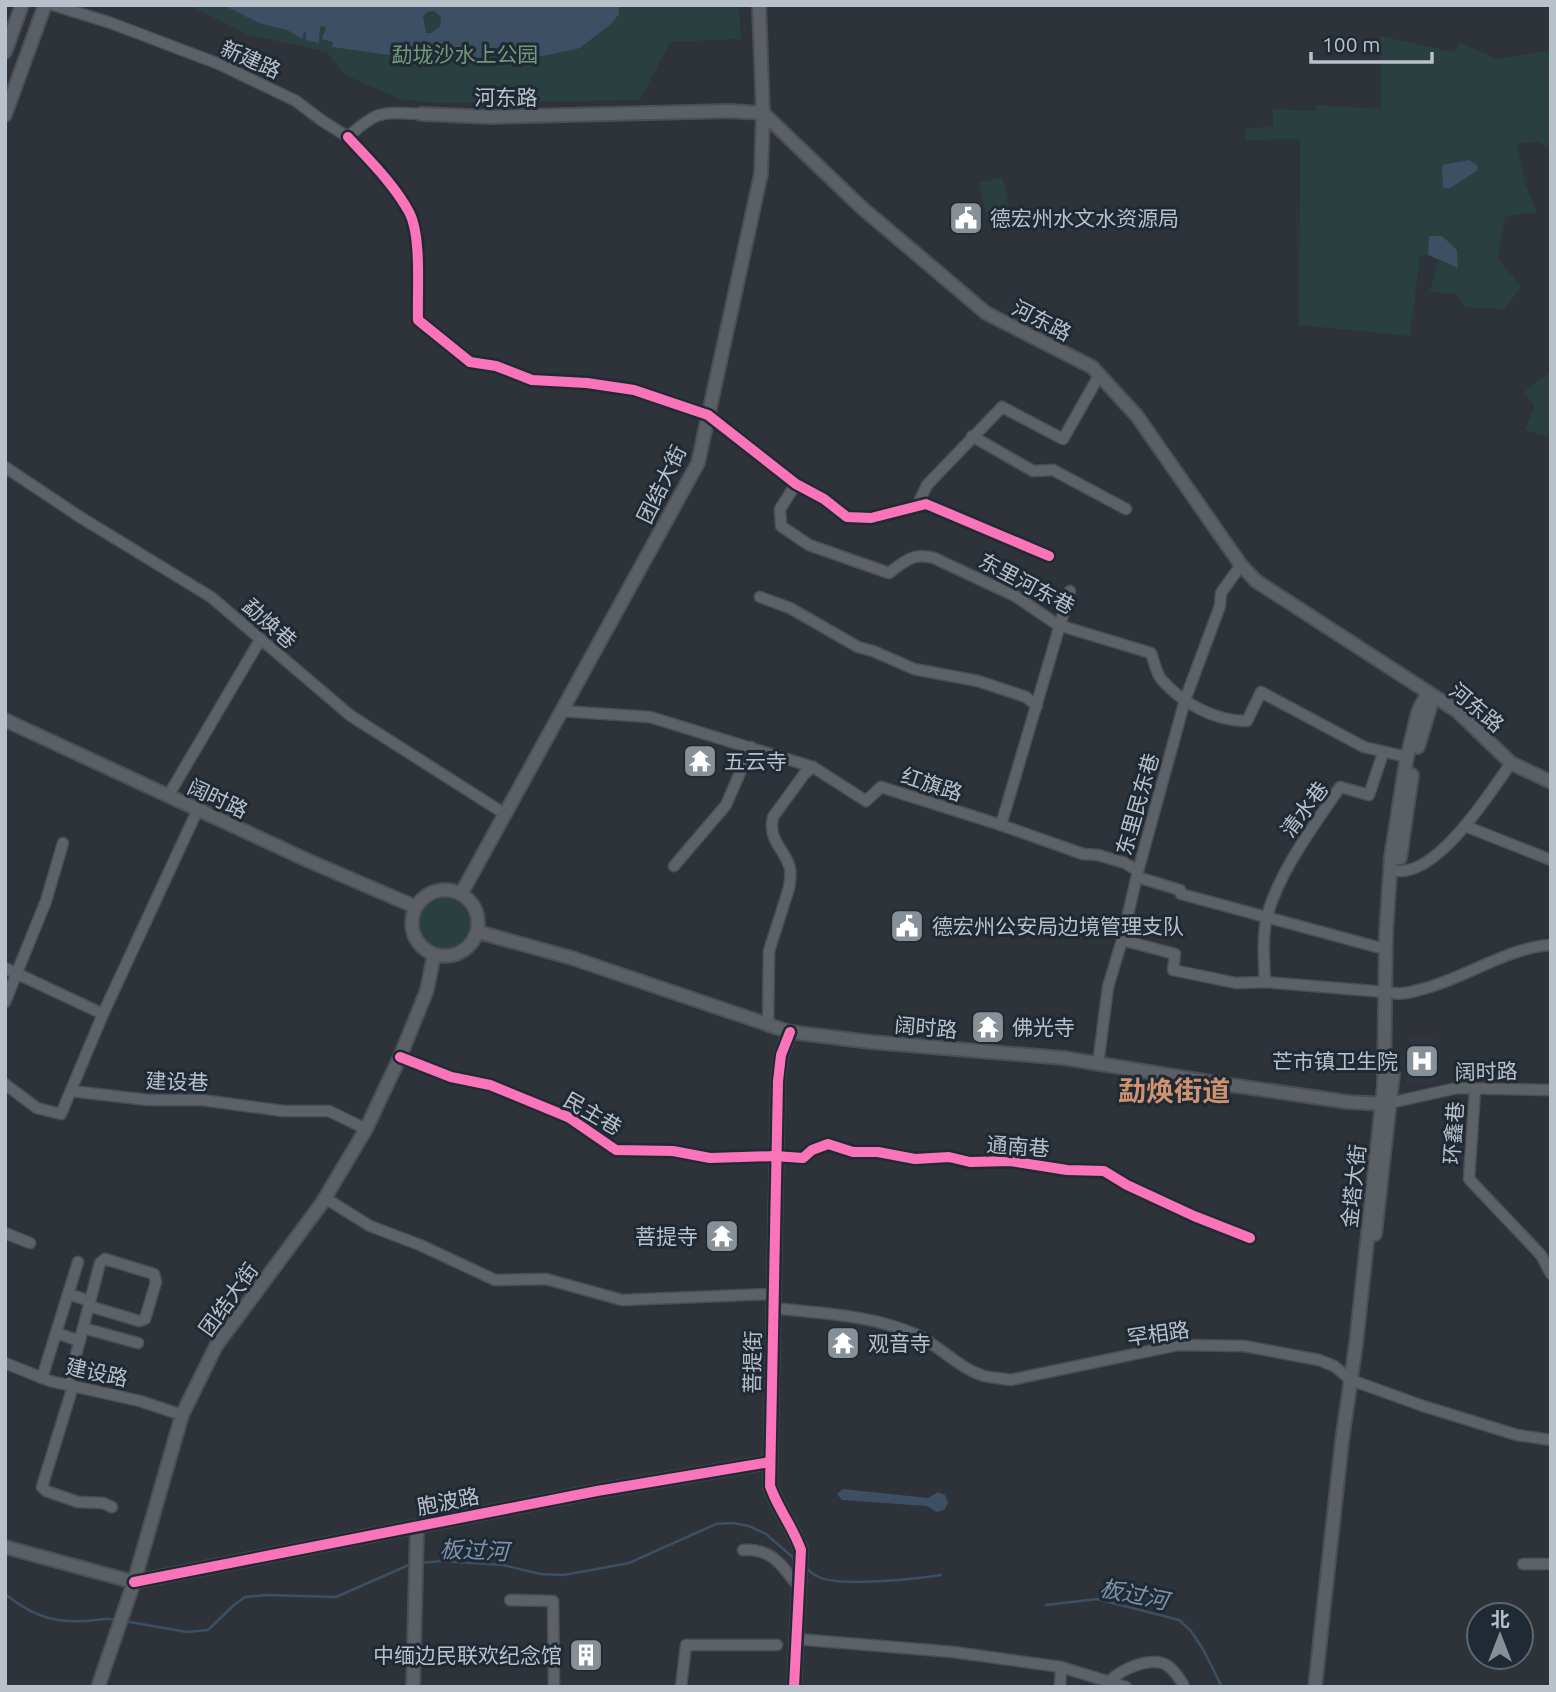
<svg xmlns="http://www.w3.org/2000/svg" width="1556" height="1692" font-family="Ubuntu,'Noto Sans SC',sans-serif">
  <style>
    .medical { fill: #333340 }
    .green { fill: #2a3f40 }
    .water { fill: #3d4f63; fill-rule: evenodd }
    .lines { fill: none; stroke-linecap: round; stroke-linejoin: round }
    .stream { stroke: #3d4f63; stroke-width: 2.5 }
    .street-casing { stroke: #4b4f54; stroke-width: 13 }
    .secondary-casing { stroke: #4b4f54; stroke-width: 16 }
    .street { stroke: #5d6268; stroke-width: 10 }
    .secondary { stroke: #5b6066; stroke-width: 12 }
    .cycleway-casing { stroke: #202a35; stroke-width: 15 }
    .cycleway { stroke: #fb73b8; stroke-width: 10 }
    .labels { text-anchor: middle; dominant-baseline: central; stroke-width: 6; stroke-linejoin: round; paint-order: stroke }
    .park-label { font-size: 21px; fill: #719978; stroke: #202a35 }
    .street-label { font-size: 21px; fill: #b8c0ca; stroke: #202a35 }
    .poi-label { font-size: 21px; fill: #b8c0ca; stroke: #202a35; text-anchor: start }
    .water-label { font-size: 23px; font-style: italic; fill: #7b92aa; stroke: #202a35 }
    .district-label { font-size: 28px; font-weight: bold; fill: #cf926e; stroke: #202a35 }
  </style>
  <rect width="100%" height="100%" fill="#2d3339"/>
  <!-- medical -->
  <path class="medical" d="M 1409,1035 L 1437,1037 L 1434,1086 L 1406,1084 Z"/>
  <!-- green -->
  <g class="green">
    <path d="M 189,5 L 739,5 L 741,39 L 670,42 L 640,100 L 434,103 L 400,99 L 345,75 L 327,52 L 249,35 Z"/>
    <path d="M 1380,36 L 1454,52 L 1460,43 L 1498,59 L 1551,50 L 1551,150 L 1538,142 L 1517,143 L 1525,183 L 1537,212 L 1505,217 L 1498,258 L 1521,287 L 1504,309 L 1464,307 L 1457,295 L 1430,291 L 1438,260 L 1458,268 L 1457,249 L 1429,236 L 1428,255 L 1420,256 L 1410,336 L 1299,325 L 1300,139 L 1246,140 L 1246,128 L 1273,127 L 1273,109 L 1315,111 L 1317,105 L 1381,109 Z"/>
    <path d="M 1002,177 L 1011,214 L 988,221 L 979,183 Z"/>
    <path d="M 1551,370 L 1551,437 L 1525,430 L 1535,405 L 1523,393 Z"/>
    <circle cx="445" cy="923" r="25"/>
  </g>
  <!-- water -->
  <g class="water">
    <path d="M 223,5 L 619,5 L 619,14 L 612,23 L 580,48 L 548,55 L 503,60 L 502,48 L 488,48 L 488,62 L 438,59 L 436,51 L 422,51 L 419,56 L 397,56 L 332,47 L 333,42 L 322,39 L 326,27 L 320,26 L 319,43 L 306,40 L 306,32 L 304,32 L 302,39 L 287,30 L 259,23 ZM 434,11 L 441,17 L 440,26 L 431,33 L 426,33 L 423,16 L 427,12 Z"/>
    <path d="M 1469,160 L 1477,165 L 1478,170 L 1450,188 L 1443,188 L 1442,165 Z"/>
    <path d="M 1429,236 L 1442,236 L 1457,250 L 1458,268 L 1428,255 Z"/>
    <path d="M 843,1489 L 928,1498 L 938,1492 L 945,1495 L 948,1503 L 944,1510 L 937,1512 L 927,1506 L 842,1500 L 837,1494 Z"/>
  </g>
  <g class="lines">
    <!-- stream -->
    <g class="stream">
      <path d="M 421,1563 L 441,1561 L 503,1565 L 540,1574 L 564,1575 L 629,1563 L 716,1524 L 732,1523 L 749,1526 L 766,1534 L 797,1561"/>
      <path d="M 805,1567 C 809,1571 814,1575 819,1577 C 839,1587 917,1579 941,1575"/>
      <path d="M 5,1594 C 30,1614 51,1623 83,1621 C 95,1621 105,1617 117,1620"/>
      <path d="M 1046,1605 L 1097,1599 L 1179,1620 L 1191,1631 L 1204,1651 L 1222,1687"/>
      <path d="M 124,1621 L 187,1632 L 208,1630 L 234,1605 L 245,1597 L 266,1595 L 336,1597 L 411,1564"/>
    </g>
    <!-- street casing -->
    <g class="street-casing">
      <g id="street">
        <path d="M 53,5 L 111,23 L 219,64 L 296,101 L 321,120 L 348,137 C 377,110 382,112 421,114"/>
        <path d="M 348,137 C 369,160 394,184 409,212 C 422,236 417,292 418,320 L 470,362 L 496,366 L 532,380 L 587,383 L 634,390 L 708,415 L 796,484 L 824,499 L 847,517 L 871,518 L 926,504 L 1049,556"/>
        <path d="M 972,436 L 1033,471 L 1053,470 L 1126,509"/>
        <path d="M 5,467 L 80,517 L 211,597 L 351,716 L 505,814"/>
        <path d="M 796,484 L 780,509 L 781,526 L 809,545 L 889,573 C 905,561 914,552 934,558 L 1015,596 L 1058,625 L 1151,653 C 1154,661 1156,672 1161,679 C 1182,703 1214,721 1247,721 L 1261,692 L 1364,747 L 1407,757"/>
        <path d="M 917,506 L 927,485 L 1002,407 L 1063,439 L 1100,374"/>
        <path d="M 760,597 L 790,608 L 858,647 L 873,651 L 914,669 L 978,681 L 1026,697 L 1037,706"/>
        <path d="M 561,711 L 650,717 L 813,767 L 866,801 L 881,787 L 1001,825 L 1083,854 L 1098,855 L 1125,863 L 1138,871"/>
        <path d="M 168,796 L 260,640"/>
        <path d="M 1001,825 L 1070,591"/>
        <path d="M 1465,826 L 1551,860"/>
        <path d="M 674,866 L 726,805 L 751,747"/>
        <path d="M 1398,871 C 1439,874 1490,793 1511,763"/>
        <path d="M 1137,877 L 1180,890 L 1181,894 L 1377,947 L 1386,947"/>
        <path d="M 1122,940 L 1175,954 L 1173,970 L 1236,983 L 1265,982 L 1385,992"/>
        <path d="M 5,968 L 103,1014"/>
        <path d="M 1265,982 C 1264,961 1262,937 1267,916 C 1280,870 1313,827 1340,787 L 1369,795 L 1383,753"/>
        <path d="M 1394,993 C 1405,995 1415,991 1426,988 C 1467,977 1509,947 1551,945"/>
        <path d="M 5,1002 L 46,901 L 63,843"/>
        <path d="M 768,1026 L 769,951 L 789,888 C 790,880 792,872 789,865 C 782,846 768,840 773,817 L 805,773 L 813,767"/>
        <path d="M 400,1057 L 451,1077 L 490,1085 L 568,1117 L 616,1150 L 673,1151 L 710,1158 L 775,1156 L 803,1158 L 812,1150 L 828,1144 L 853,1152 L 878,1152 L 915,1159 L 949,1157 L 970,1162 L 1010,1161 L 1067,1170 L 1104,1171 L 1127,1185 L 1194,1216 L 1250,1238"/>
        <path d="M 1098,1064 L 1108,987 L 1122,940 L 1138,871 L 1185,700 L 1220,606 L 1221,593 L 1241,565"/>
        <path d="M 5,1084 L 37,1108 L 61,1114 L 103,1014 L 198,809"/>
        <path d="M 1475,1089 L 1469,1179 L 1541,1255 L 1551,1274"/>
        <path d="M 71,1091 L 148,1100 L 202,1100 L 283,1111 L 329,1111 L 366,1129"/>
        <path d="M 1385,1104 L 1457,1088 L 1551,1090"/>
        <path d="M 325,1198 L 370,1226 L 420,1245 L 495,1280 L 546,1279 L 622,1300 L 773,1294"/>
        <path d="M 5,1233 L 30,1243"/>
        <path d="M 68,1294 L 90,1301"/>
        <path d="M 772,1308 C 820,1313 871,1315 915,1334 C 939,1345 958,1368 984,1376 C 992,1378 1002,1378 1010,1380 L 1178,1345 L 1244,1346 L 1319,1360 L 1334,1366 L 1351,1380 L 1423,1406 L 1517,1435 L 1551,1440"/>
        <path d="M 83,1328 L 138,1343"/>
        <path d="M 56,1333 L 80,1341"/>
        <path d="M 5,1363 L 50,1381 L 140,1401 L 182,1415"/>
        <path d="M 42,1378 L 78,1262"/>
        <path d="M 68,1385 L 100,1263 L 105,1259 L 154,1274 L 156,1282 L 145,1319 L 139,1321 L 89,1306"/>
        <path d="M 73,1386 L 42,1487 L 46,1491 L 78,1502 L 103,1503 L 112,1507"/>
        <path d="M 743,1550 C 772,1548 783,1566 799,1588"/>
        <path d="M 1523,1564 L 1551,1564"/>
        <path d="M 510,1600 L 553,1601 L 554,1687"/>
        <path d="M 796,1639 L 953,1652 L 1061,1667 L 1126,1687"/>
        <path d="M 1109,1686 L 1110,1681 C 1121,1669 1153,1655 1168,1666 C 1174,1670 1179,1678 1183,1684"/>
        <path d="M 681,1687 L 686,1645 L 777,1645"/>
        <path d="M 1060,1687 L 1061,1667"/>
      </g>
    </g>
    <!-- secondary casing -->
    <g class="secondary-casing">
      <g id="secondary">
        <path d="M 5,52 L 22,5"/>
        <path d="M 421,114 L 492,117 L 729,111 L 763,113 L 861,207 L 986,313 L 1092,367 L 1137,416 L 1241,565 L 1256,581 L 1457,711 L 1511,763 L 1551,782"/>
        <path d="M 5,115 L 45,5"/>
        <path d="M 5,720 L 309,861 L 416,907"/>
        <path d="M 1418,747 L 1431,704"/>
        <path d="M 1400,858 L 1412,775"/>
        <circle cx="445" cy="923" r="33"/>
        <path d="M 461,894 L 698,463 L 761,174 L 763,113 L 759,5"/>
        <path d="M 478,932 L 572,958 L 790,1032 L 871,1042 L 1064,1058 L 1210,1082 L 1348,1102 L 1382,1104"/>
        <path d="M 790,1032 L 781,1055 L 778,1081 L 770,1486 C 778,1509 793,1527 801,1550 L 794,1687"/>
        <path d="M 1375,1234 L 1393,1075"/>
        <path d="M 5,1547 L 134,1582 L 597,1491 L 770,1462"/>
        <path d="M 98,1687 L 134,1582 L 182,1415 L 216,1346 L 322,1203 L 366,1129 L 400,1057 L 427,990 L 434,955"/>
        <path d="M 413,1687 L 417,1527"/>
        <path d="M 1315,1687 L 1342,1441 L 1356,1344 L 1384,1085 L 1386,933 L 1391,857 L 1406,762 L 1418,712 L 1428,692"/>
      </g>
    </g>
    <!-- street -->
    <use href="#street" class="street"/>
    <!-- secondary -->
    <use href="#secondary" class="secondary"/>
    <!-- cycleway casing -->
    <g class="cycleway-casing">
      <g id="cycleway">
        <path d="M 348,137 C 369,160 394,184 409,212 C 422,236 417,292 418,320 L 470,362 L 496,366 L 532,380 L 587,383 L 634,390 L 708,415 L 796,484 L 824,499 L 847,517 L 871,518 L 926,504 L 1049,556"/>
        <path d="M 790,1032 L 781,1055 L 778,1081 L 770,1486 C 778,1509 793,1527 801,1550 L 794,1687"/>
        <path d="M 400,1057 L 451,1077 L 490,1085 L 568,1117 L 616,1150 L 673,1151 L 710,1158 L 775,1156 L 803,1158 L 812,1150 L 828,1144 L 853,1152 L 878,1152 L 915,1159 L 949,1157 L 970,1162 L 1010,1161 L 1067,1170 L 1104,1171 L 1127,1185 L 1194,1216 L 1250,1238"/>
        <path d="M 134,1582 L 597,1491 L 770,1462"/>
      </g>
    </g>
    <!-- cycleway -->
    <use href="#cycleway" class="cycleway"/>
  </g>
  <!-- icons -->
  <defs>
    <g id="civic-square" transform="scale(1.75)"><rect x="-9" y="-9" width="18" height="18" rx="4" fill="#878f97" stroke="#202a35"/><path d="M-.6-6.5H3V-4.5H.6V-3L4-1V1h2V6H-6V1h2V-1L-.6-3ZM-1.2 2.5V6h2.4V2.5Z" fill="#fff"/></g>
    <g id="temple-square" transform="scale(1.75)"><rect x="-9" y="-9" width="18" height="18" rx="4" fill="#878f97" stroke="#202a35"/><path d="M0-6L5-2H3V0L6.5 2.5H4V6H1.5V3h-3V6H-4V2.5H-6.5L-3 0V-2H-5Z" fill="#fff"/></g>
    <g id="hospital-square" transform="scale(1.75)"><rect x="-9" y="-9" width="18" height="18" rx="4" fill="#878f97" stroke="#202a35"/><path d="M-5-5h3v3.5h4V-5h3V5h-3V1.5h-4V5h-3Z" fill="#fff"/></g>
    <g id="building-square" transform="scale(1.75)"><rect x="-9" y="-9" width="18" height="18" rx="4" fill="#878f97" stroke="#202a35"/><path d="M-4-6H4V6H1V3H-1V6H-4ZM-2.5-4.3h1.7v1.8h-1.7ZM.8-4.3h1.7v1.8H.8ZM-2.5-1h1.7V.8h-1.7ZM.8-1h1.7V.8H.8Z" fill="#fff"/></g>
  </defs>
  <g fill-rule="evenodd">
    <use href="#civic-square" x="966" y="218"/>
    <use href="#temple-square" x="700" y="761"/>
    <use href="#civic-square" x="907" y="926"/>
    <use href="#temple-square" x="988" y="1027"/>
    <use href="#hospital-square" x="1422" y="1061"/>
    <use href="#temple-square" x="722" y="1236"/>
    <use href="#temple-square" x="843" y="1343"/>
    <use href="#building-square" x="586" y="1655"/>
  </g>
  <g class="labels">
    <!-- park labels -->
    <g class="park-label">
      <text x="465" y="54">勐垅沙水上公园</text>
    </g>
    <!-- street labels -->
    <g class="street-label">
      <text transform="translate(251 59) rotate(24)">新建路</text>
      <text x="506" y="97">河东路</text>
      <text transform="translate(1042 320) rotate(27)">河东路</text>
      <text transform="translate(661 484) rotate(-64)">团结大街</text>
      <text transform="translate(1027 583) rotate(28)">东里河东巷</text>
      <text transform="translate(270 623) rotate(41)">勐焕巷</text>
      <text transform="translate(1477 707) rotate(40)">河东路</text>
      <text transform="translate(932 784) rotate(18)">红旗路</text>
      <text transform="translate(218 798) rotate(25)">阔时路</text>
      <text transform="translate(1137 804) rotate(-74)">东里民东巷</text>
      <text transform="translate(1304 809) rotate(-53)">清水巷</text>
      <text transform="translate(926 1027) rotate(5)">阔时路</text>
      <text transform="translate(1486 1071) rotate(-1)">阔时路</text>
      <text transform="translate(177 1081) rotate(2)">建设巷</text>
      <text transform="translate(593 1113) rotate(30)">民主巷</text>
      <text transform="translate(1453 1133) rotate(-86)">环鑫巷</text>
      <text transform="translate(1018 1146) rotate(4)">通南巷</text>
      <text transform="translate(1353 1186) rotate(-84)">金塔大街</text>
      <text transform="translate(228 1299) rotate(-54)">团结大街</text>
      <text transform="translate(1158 1333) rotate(-8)">罕相路</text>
      <text transform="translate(752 1362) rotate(-89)">菩提街</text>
      <text transform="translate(97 1372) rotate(12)">建设路</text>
      <text transform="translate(448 1501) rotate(-11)">胞波路</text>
    </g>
    <!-- poi labels -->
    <g class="poi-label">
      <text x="990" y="218">德宏州水文水资源局</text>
      <text x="724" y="761">五云寺</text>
      <text x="932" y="926">德宏州公安局边境管理支队</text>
      <text x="1012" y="1027">佛光寺</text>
      <text x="1398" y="1061" text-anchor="end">芒市镇卫生院</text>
      <text x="698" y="1236" text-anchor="end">菩提寺</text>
      <text x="868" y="1343">观音寺</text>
      <text x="562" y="1655" text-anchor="end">中缅边民联欢纪念馆</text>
    </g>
    <!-- water labels -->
    <g class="water-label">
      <text transform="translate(474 1550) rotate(2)">板过河</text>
      <text transform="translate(1134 1594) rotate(12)">板过河</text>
    </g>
    <!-- district labels -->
    <g class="district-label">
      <text x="1174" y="1090">勐焕街道</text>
    </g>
  </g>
  <!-- border -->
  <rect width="1556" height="1692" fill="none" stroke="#b8c0ca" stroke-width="14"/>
  <!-- north arrow -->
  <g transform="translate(1500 1636)"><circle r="33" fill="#202a35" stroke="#5d6671" stroke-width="2"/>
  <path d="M0-5L12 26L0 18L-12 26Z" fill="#878f97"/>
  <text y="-10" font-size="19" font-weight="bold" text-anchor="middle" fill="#b8c0ca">北</text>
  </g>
  <!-- scale -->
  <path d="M1311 52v10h121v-10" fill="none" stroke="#b8c0ca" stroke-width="3.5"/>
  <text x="1322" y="52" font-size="21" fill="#b8c0ca" stroke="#202a35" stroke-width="5" paint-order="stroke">100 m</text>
</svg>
